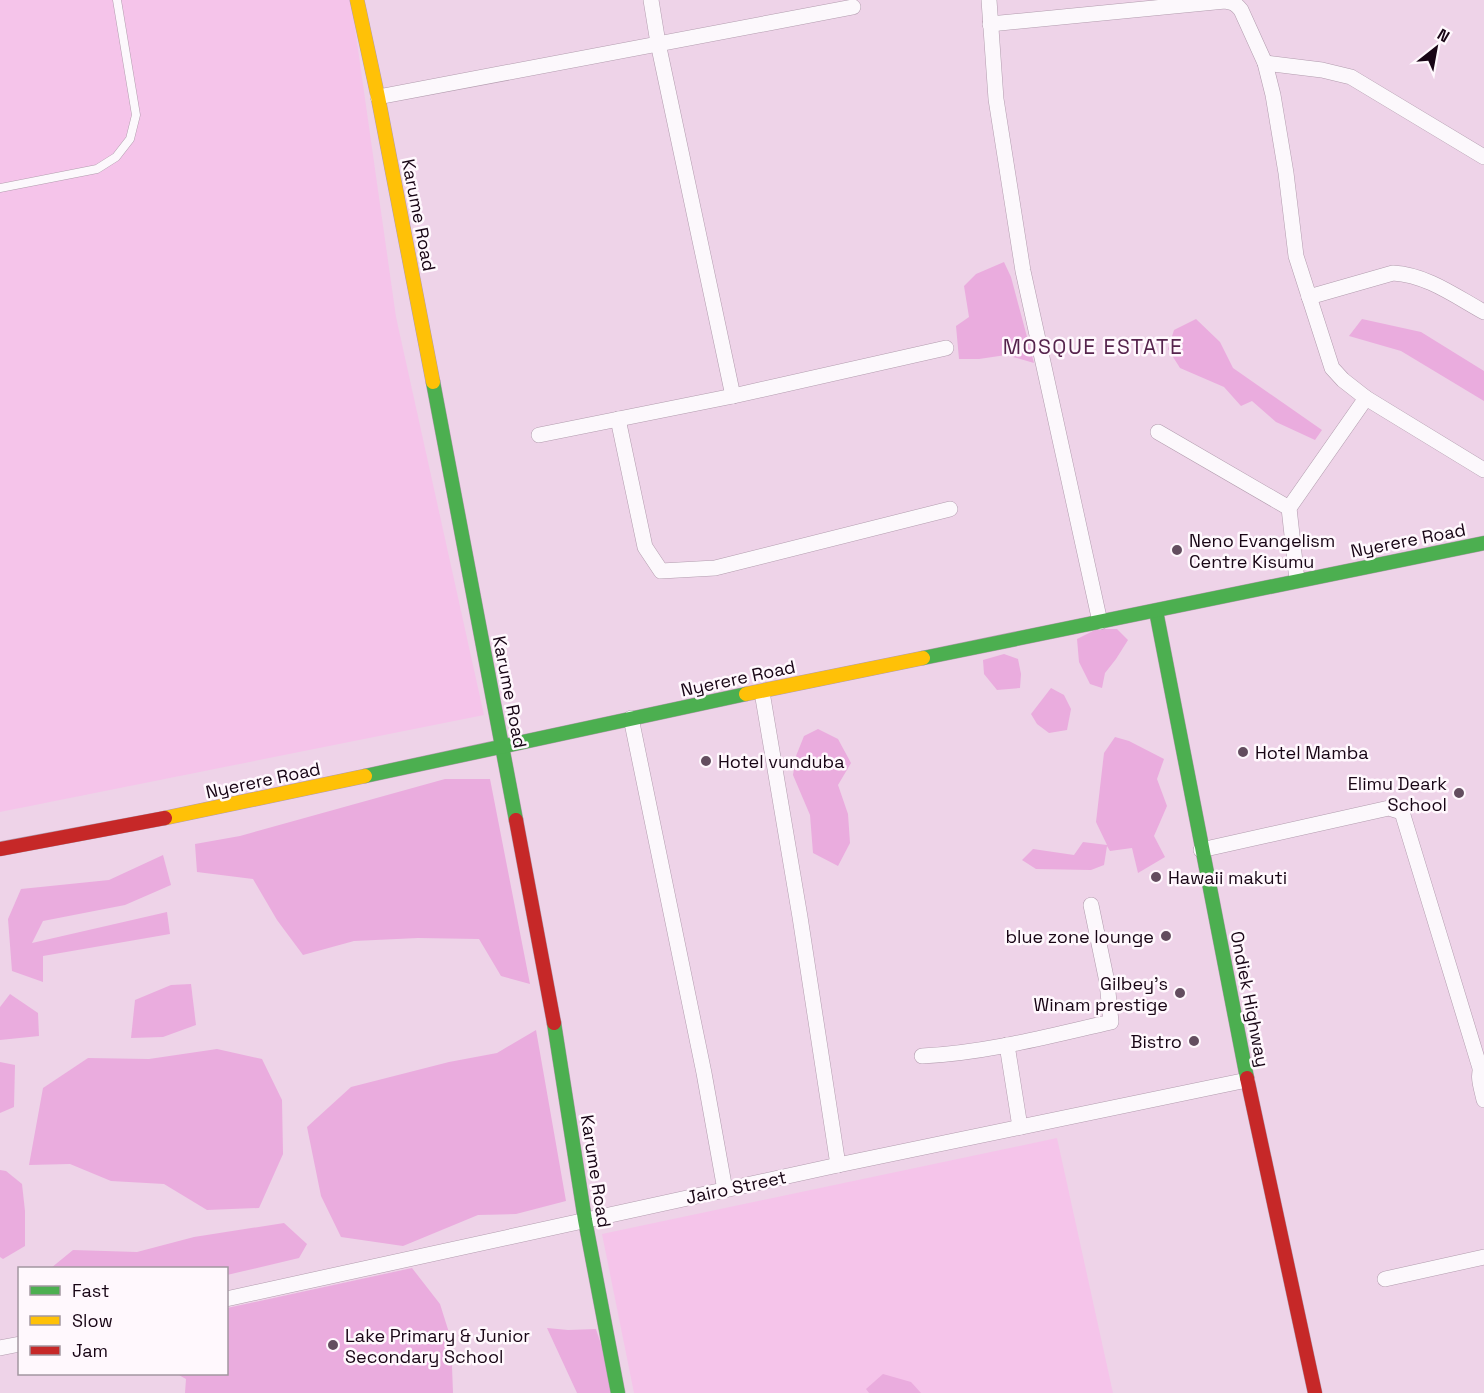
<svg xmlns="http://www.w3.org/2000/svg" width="1484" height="1393" font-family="'Space Grotesk',sans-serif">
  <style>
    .built { fill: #f5c4ea }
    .green { fill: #eaacde }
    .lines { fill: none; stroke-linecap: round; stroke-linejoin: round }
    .lane-casing { stroke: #b29cae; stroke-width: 9 }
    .street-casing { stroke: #b29cae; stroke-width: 16 }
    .fast-casing { stroke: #b29cae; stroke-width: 15 }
    .slow-casing { stroke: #b29cae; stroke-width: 15 }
    .jam-casing { stroke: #b29cae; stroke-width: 15 }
    .lane { stroke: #fcf8fc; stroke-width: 8 }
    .street { stroke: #fcf8fc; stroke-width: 15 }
    .fast { stroke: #4caf50; stroke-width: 14 }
    .slow { stroke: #ffc107; stroke-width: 14 }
    .jam { stroke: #c62828; stroke-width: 14 }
    .poi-dot { fill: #634d5f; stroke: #fff8fd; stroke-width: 2 }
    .labels { text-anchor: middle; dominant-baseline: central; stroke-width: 5; stroke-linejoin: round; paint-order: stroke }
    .street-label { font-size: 18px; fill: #180515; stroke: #fff8fd }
    .poi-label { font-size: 18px; fill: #180515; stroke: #fff8fd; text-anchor: start }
    .quarter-label { font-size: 21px; letter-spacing: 1.5px; fill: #56244d; stroke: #fff8fd }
  </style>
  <rect width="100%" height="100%" fill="#eed3e8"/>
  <!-- built -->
  <g class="built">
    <path d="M 0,0 L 351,0 L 396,317 L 484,715 L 0,812 Z"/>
    <path d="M 1057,1138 L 1113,1393 L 634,1393 L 602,1234 Z"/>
  </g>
  <!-- green -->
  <g class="green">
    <path d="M 1004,262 L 1011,277 L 1034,363 L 1006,355 L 979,359 L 959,359 L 956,326 L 969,317 L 964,286 L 976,274 Z"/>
    <path d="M 1196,319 L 1220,342 L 1233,368 L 1322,430 L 1315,440 L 1276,422 L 1252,401 L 1241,406 L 1224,387 L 1180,368 L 1168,349 L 1174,330 Z"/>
    <path d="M 1362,319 L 1421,332 L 1484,371 L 1484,401 L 1401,351 L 1349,336 Z"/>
    <path d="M 1097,629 L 1117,629 L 1128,640 L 1116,659 L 1105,673 L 1102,688 L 1090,684 L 1079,662 L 1077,639 Z"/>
    <path d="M 1004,654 L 1018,659 L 1021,674 L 1020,688 L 997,690 L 984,674 L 983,660 Z"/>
    <path d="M 1051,688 L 1064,695 L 1071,709 L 1067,730 L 1049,733 L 1037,724 L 1031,714 Z"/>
    <path d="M 818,729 L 838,739 L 851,763 L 838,785 L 848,814 L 850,843 L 838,866 L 813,853 L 810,815 L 793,775 L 796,756 L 804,736 Z"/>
    <path d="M 1115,737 L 1129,741 L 1164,759 L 1157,779 L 1167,806 L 1154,836 L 1165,857 L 1138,873 L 1132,848 L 1110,851 L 1107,846 L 1104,865 L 1091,870 L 1036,869 L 1022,860 L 1033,849 L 1074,855 L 1083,842 L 1107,845 L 1096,822 L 1104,753 Z"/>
    <path d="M 445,779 L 490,779 L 530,984 L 501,976 L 479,939 L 418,938 L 354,941 L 303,955 L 277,920 L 253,879 L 197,872 L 195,844 L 240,836 Z"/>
    <path d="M 163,855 L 171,885 L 125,905 L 43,921 L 32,943 L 167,912 L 170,934 L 43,956 L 43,982 L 12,971 L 8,919 L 21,889 L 109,880 Z"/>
    <path d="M 191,984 L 196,1025 L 163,1037 L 131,1038 L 135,1000 L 171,985 Z"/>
    <path d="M 10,994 L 38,1013 L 39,1036 L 0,1040 L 0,1007 Z"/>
    <path d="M 536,1030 L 566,1201 L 516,1214 L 478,1215 L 403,1246 L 341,1237 L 321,1196 L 307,1127 L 351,1087 L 449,1062 L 497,1053 Z"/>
    <path d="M 217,1049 L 262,1059 L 282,1100 L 283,1154 L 259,1208 L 207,1210 L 164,1184 L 111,1181 L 70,1164 L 29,1165 L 43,1088 L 88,1058 L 149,1059 Z"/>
    <path d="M 0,1062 L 15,1065 L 14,1107 L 0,1113 Z"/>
    <path d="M 0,1170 L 6,1171 L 22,1184 L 25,1211 L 25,1246 L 3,1259 L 0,1257 Z"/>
    <path d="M 284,1223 L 307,1244 L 299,1258 L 227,1275 L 226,1268 L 51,1268 L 73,1250 L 137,1252 L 194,1237 Z"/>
    <path d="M 412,1268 L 440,1304 L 451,1339 L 453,1393 L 185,1393 L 186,1379 L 177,1374 L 226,1374 L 227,1308 Z"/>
    <path d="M 547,1328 L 568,1330 L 596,1329 L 617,1393 L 577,1393 Z"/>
    <path d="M 883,1374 L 911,1382 L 921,1393 L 869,1393 L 866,1389 Z"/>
  </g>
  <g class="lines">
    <!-- lane casing -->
    <g class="lane-casing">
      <path id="lane" d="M 0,188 L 97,169 L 116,157 L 130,139 L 136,115 L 117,0"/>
    </g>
    <!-- street casing -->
    <g class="street-casing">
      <g id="street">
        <path d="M 651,0 L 658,43 L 733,396"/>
        <path d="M 989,0 L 996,99 L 1023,271 L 1100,622"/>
        <path d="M 990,24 L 1225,1 C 1233,2 1236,4 1241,10 L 1265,63 L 1273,95 L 1286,173 L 1296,256 L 1332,368 L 1343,380 L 1366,398 L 1484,470"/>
        <path d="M 1265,63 L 1322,70 L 1351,77 L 1484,157"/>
        <path d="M 378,97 L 853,7"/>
        <path d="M 1309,297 L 1393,273 C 1427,275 1455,296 1484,312"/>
        <path d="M 618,419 L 645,547 L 661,571 L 715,568 L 950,509"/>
        <path d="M 1158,432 L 1289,508"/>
        <path d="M 539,435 L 733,396 L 946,348"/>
        <path d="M 1297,580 L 1289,508 L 1366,398"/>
        <path d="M 762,692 L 800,917 L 838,1165"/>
        <path d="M 631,718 L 704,1073 L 725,1190"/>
        <path d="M 1201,850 L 1389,808 L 1402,812 L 1480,1068"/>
        <path d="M 1007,1045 L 1020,1127"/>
        <path d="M 922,1056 C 986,1053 1049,1036 1111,1022 L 1107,982 L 1091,905"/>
        <path d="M 1484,1064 C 1475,1073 1482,1089 1484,1100"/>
        <path d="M 1385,1279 L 1484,1257"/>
        <path d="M 226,1299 L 838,1165 L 1247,1080"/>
        <path d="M 0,1348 L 20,1344"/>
      </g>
    </g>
    <!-- fast casing -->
    <g class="fast-casing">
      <g id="fast">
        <path d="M 433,382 L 516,820"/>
        <path d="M 1156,611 L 1247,1078"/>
        <path d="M 923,658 L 1484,543"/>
        <path d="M 365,776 L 746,694"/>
        <path d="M 554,1023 L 585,1220 L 618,1393"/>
      </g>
    </g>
    <!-- slow casing -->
    <g class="slow-casing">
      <g id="slow">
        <path d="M 357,0 L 378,97 L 433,382"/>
        <path d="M 746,694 L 923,658"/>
        <path d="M 165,818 L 365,776"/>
      </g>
    </g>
    <!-- jam casing -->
    <g class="jam-casing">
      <g id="jam">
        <path d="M 516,820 L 554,1023"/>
        <path d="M 0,849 L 165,818"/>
        <path d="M 1247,1078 L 1315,1393"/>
      </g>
    </g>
    <!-- lane -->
    <use href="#lane" class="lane"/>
    <!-- street -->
    <use href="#street" class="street"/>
    <!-- fast -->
    <use href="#fast" class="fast"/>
    <!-- slow -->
    <use href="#slow" class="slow"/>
    <!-- jam -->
    <use href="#jam" class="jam"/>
  </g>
  <!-- markers -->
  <g class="poi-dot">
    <circle cx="1177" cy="550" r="6"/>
    <circle cx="1243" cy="752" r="6"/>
    <circle cx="706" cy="761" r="6"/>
    <circle cx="1459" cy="793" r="6"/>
    <circle cx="1156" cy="877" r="6"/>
    <circle cx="1166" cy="936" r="6"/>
    <circle cx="1180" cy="993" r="6"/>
    <circle cx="1194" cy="1041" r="6"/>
    <circle cx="333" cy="1345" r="6"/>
  </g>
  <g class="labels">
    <!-- street labels -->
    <g class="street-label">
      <text transform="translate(419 215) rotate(79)">Karume Road</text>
      <text transform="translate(1408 540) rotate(-11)">Nyerere Road</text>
      <text transform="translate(738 678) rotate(-12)">Nyerere Road</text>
      <text transform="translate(510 692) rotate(79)">Karume Road</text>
      <text transform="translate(263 780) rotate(-12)">Nyerere Road</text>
      <text transform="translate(1250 999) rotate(79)">Ondiek Highway</text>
      <text transform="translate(596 1171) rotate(81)">Karume Road</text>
      <text transform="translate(736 1187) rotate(-12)">Jairo Street</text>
    </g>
    <!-- poi labels -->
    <g class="poi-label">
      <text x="1189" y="540">Neno Evangelism<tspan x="1189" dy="21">Centre Kisumu</tspan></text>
      <text x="1255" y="752">Hotel Mamba</text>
      <text x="718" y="761">Hotel vunduba</text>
      <text x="1447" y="783" text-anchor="end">Elimu Deark<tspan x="1447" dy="21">School</tspan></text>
      <text x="1168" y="877">Hawaii makuti</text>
      <text x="1154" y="936" text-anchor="end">blue zone lounge</text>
      <text x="1168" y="983" text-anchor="end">Gilbey's<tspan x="1168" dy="21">Winam prestige</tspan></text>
      <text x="1182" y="1041" text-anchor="end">Bistro</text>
      <text x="345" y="1335">Lake Primary &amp; Junior<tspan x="345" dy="21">Secondary School</tspan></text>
    </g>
    <!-- quarter labels -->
    <g class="quarter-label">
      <text x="1093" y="346">MOSQUE ESTATE</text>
    </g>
  </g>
  <!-- legend -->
  <rect x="18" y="1267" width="210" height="108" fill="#fff8fd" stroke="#a397a0" stroke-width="1.5"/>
  <rect x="30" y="1286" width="30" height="9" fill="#4caf50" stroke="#a397a0" stroke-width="1.5"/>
  <text x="72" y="1297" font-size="18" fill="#180515">Fast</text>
  <rect x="30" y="1316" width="30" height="9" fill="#ffc107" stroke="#a397a0" stroke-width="1.5"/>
  <text x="72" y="1327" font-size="18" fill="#180515">Slow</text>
  <rect x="30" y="1346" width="30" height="9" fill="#c62828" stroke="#a397a0" stroke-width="1.5"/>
  <text x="72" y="1357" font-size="18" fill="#180515">Jam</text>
  <!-- north arrow -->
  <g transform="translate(1436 48) rotate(31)" stroke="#fff8fd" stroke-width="4.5" paint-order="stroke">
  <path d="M0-4.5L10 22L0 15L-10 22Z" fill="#180515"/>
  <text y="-9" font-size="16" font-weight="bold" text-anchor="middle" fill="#180515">N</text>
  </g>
</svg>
